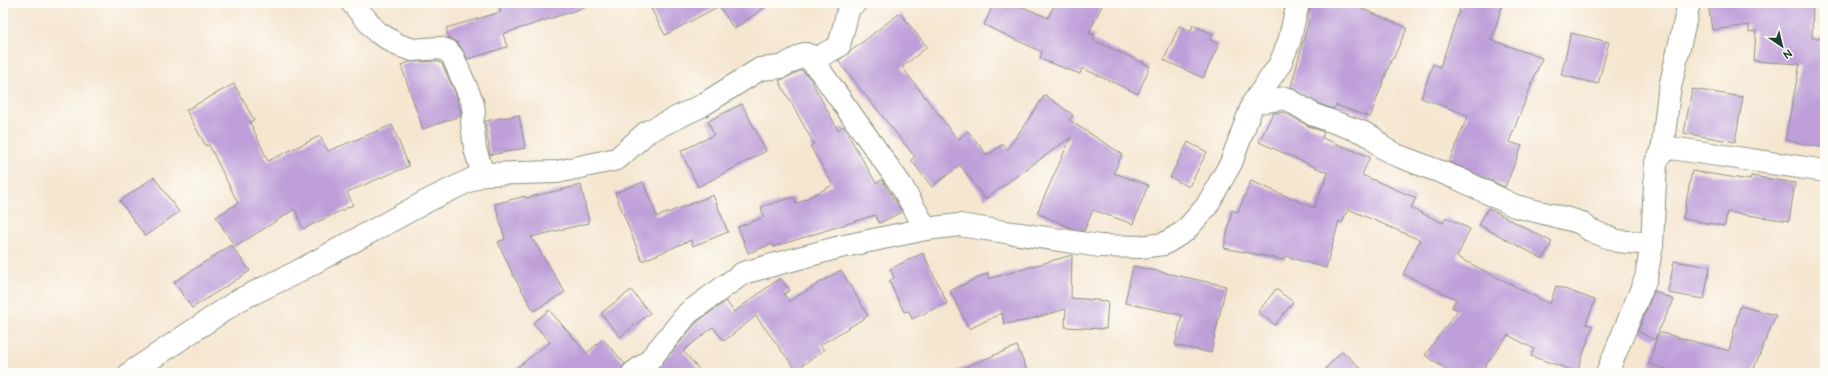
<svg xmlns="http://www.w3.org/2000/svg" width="1828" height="376" font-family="'Balsamiq Sans',sans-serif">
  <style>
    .building { fill: #be9fd9 }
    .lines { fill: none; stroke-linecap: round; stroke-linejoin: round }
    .minor-casing { stroke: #8a9282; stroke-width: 24 }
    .minor { stroke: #fff; stroke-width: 22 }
  </style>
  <rect width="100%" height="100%" fill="#fdfcf7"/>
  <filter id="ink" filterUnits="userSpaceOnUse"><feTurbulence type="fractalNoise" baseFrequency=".025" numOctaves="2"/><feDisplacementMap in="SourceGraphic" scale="8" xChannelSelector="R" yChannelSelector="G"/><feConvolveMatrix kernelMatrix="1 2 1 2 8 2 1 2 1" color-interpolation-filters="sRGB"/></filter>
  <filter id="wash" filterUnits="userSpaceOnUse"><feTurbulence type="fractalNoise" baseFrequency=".012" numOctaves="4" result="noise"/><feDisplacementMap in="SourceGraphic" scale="16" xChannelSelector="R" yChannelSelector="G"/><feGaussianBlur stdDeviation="0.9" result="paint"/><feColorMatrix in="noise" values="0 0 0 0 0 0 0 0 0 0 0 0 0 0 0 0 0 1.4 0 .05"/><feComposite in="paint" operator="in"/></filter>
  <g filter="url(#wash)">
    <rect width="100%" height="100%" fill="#f5e6d0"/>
    <g id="blocks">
      <!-- building -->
      <g class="building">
        <path d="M 498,3 L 586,3 L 586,7 L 503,34 L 507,47 L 468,59 L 458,43 L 449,38 L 446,28 L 501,12 Z"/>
        <path d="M 648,3 L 771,3 L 734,29 L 719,6 L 665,35 Z"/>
        <path d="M 994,3 L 1014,3 L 1048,18 L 1055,3 L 1103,3 L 1089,33 L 1095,35 L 1093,40 L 1150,66 L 1138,94 L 1082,68 L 1080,74 L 1040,59 L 1042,52 L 984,25 Z"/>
        <path d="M 1310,3 L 1349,3 L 1407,28 L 1393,59 L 1392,58 L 1370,117 L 1336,105 L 1334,109 L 1319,104 L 1291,87 L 1308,23 Z"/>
        <path d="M 1462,3 L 1503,3 L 1491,40 L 1542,58 L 1509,142 L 1522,146 L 1505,187 L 1449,162 L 1468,115 L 1421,98 L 1433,64 L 1440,67 Z"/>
        <path d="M 1708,3 L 1813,3 L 1812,38 L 1825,38 L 1825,148 L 1785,140 L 1800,64 L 1754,61 L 1756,31 L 1749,32 L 1749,25 L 1712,30 Z"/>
        <path d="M 900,13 L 927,47 L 902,67 L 958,140 L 968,131 L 987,155 L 1003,144 L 1007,150 L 1045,95 L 1073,115 L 1069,120 L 1122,154 L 1114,173 L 1148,185 L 1133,224 L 1093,210 L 1084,231 L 1076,230 L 1037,213 L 1071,137 L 985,199 L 960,165 L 932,187 L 911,160 L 915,157 L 838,61 Z"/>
        <path d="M 1193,25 L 1213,34 L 1210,40 L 1219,44 L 1203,78 L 1164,60 L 1179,26 L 1191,31 Z"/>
        <path d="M 1571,33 L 1609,42 L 1598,84 L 1561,75 Z"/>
        <path d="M 437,61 L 442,64 L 455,92 L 461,112 L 460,116 L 423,129 L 401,65 L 409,62 Z"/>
        <path d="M 802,70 L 809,77 L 838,130 L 843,126 L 876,183 L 882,180 L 902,212 L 879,223 L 875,215 L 773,247 L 772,244 L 748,253 L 738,227 L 764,217 L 761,207 L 794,197 L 796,204 L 833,185 L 810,146 L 814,144 L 779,81 Z"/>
        <path d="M 234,84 L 254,120 L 250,122 L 268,161 L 320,136 L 328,151 L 392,125 L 409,166 L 347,192 L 353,205 L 303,229 L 295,209 L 235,247 L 216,217 L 238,203 L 209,145 L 206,146 L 186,110 Z"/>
        <path d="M 1692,89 L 1743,97 L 1735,142 L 1684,133 Z"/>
        <path d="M 742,104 L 766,151 L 698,187 L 681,151 L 714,135 L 708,121 Z"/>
        <path d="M 1284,112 L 1308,126 L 1324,132 L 1322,138 L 1370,157 L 1362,175 L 1416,198 L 1411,208 L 1443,223 L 1446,217 L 1470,229 L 1457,257 L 1550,304 L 1556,286 L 1595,300 L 1586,324 L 1593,326 L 1577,372 L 1531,356 L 1534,349 L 1508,335 L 1480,373 L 1451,373 L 1425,355 L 1458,310 L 1452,307 L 1456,299 L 1403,274 L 1420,240 L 1348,209 L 1342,223 L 1339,221 L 1326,268 L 1285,256 L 1284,260 L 1224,248 L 1232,210 L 1238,212 L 1251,181 L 1314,208 L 1328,173 L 1259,142 L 1273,113 Z"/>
        <path d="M 519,115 L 525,148 L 490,155 L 485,121 Z"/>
        <path d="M 1188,142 L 1207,152 L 1189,187 L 1170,177 Z"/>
        <path d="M 1692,171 L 1750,180 L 1751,176 L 1795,183 L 1789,221 L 1727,212 L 1725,226 L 1683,219 Z"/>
        <path d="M 154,177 L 179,212 L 145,236 L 120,201 Z"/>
        <path d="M 643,182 L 657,217 L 713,195 L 728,232 L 693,246 L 691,240 L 642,261 L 615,193 Z"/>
        <path d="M 581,185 L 589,223 L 531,237 L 565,292 L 534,311 L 514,277 L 498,242 L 505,239 L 495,204 L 525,196 L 526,198 Z"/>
        <path d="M 1488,208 L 1552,242 L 1543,259 L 1479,225 Z"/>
        <path d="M 231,245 L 250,271 L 192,308 L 174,282 Z"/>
        <path d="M 923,253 L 947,303 L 912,319 L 909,311 L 904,312 L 889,281 L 894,278 L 890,269 Z"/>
        <path d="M 1072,255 L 1071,298 L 1108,301 L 1106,329 L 1065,327 L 1066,309 L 1024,321 L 1004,324 L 1002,313 L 969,329 L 950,291 L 988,273 L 988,279 Z"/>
        <path d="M 1674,261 L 1710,267 L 1704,299 L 1668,293 Z"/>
        <path d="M 1133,266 L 1226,286 L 1211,353 L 1175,345 L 1182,315 L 1125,303 Z"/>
        <path d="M 841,270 L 868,316 L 820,345 L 824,350 L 796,370 L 756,316 L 724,341 L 713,327 L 683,351 L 702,373 L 654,373 L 697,322 L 726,301 L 734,312 L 780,278 L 790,290 L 784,294 L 789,301 Z"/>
        <path d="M 1276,289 L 1293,302 L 1275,325 L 1258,312 Z"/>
        <path d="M 631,290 L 650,313 L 620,337 L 601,313 Z"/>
        <path d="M 1654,291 L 1674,300 L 1658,332 L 1729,351 L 1740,306 L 1776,315 L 1752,373 L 1679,373 L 1649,364 L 1658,333 L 1654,340 L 1638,331 Z"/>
        <path d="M 549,310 L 587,353 L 603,339 L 625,364 L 621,373 L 510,373 L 550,342 L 533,323 Z"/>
        <path d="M 1017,346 L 1028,373 L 953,373 L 953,372 Z"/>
        <path d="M 1342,351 L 1366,373 L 1322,373 Z"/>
      </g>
    </g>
  </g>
  <g filter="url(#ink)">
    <use href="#blocks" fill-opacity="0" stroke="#8a9282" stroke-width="1"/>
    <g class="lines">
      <!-- minor casing -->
      <g class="minor-casing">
        <g id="minor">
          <path d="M 352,3 L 377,32 L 398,45 L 413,50 L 439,48 L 448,51 L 453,57 L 472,101 L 474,111 L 472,122 L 475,149 L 483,174"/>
          <path d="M 805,54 L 821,72 L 901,185 L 926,229"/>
          <path d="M 1253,103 L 1286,98 L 1314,115 L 1362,132 L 1372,137 L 1383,148 L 1396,155 L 1459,179 L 1515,206 L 1572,220 L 1581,223 L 1590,230 L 1617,241 L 1652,244"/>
          <path d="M 1662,152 L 1671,148 L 1825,171"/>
          <path d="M 130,373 L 239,300 L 295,273 L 429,200 L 483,174 L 557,172 L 617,159 L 647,132 L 701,106 L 760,69 L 781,67 L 805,54 L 817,58 L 839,46 L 849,7 L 855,3"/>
          <path d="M 633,373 L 648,362 L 688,313 L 743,273 L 840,247 L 926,229 L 959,225 L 1100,246 L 1140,247 L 1164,244 L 1185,231 L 1206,207 L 1231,163 L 1253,103 L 1280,64 L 1289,42 L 1298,3"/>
          <path d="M 1607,373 L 1646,278 L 1652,244 L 1656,162 L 1662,152 L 1669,92 L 1689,3"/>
        </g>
      </g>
      <!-- minor -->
      <use href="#minor" class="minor"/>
    </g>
  </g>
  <!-- margin -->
  <rect width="1828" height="376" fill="none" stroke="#fdfcf7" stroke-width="16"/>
  <!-- north arrow -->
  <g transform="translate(1782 46) rotate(145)" stroke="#fdfcf7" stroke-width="3" paint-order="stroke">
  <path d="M0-3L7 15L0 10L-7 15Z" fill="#1f3d34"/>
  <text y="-6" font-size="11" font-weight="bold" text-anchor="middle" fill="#1f3d34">N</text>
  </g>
</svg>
